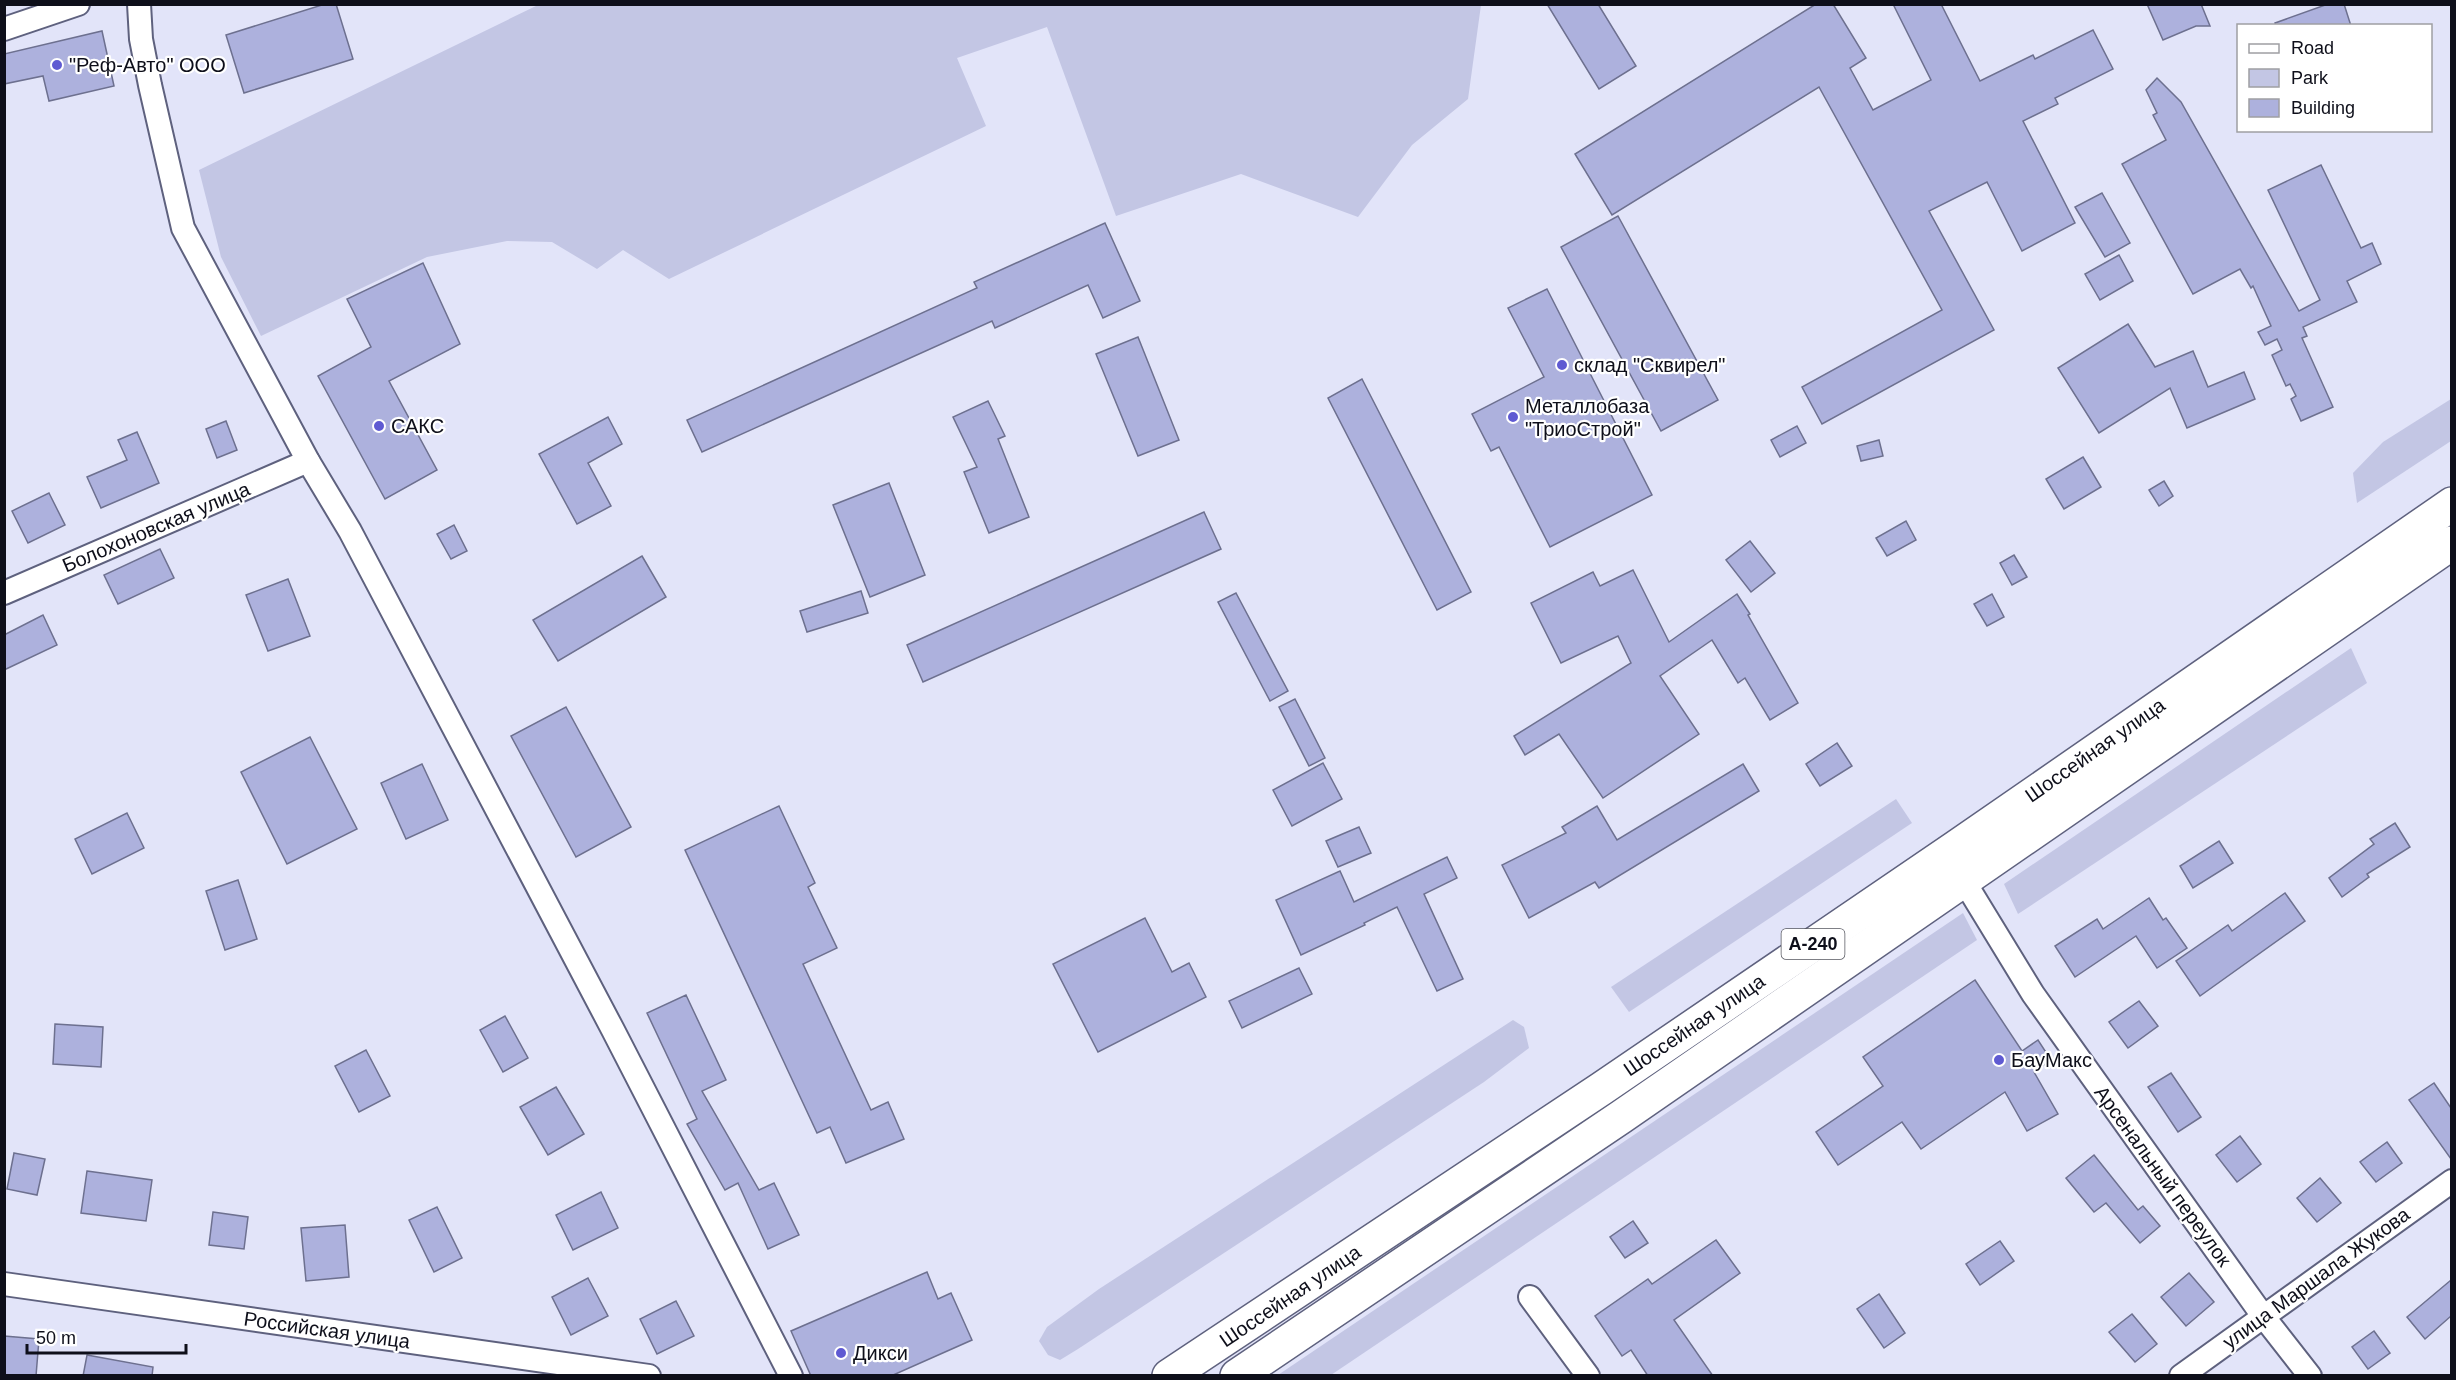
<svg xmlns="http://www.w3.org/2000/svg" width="2456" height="1380" font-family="Arial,sans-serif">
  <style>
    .green { fill: #c3c6e4 }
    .building { fill: #adb1dd; stroke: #6d708f; stroke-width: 1.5 }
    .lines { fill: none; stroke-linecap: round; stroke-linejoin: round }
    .minor-casing { stroke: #5e617e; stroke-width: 26 }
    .primary-casing { stroke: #5e617e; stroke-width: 36 }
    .minor { stroke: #fff; stroke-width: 22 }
    .primary { stroke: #fff; stroke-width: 33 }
    .poi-dot { fill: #5f5ad2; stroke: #fff; stroke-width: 2 }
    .labels { text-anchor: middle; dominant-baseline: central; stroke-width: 4.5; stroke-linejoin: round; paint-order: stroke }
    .shield { fill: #fff; stroke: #56575f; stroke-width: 1.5 }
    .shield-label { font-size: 18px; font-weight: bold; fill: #0e0f1a }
    .poi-label { font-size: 20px; fill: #0e0f1a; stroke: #fff; text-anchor: start }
    .street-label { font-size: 20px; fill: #0e0f1a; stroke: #fff }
  </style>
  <rect width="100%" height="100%" fill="#e2e4f9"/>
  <!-- green -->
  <g class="green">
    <path d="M 538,5 L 538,4 L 1481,5 L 1468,99 L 1412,145 L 1358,217 L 1241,174 L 1116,216 L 1047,27 L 957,58 L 986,126 L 669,279 L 623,250 L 597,269 L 552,242 L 507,241 L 427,257 L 261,336 L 221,257 L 199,170 Z"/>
    <path d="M 2451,399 L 2451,441 L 2357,503 L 2353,473 L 2383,442 Z"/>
    <path d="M 2351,648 L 2367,683 L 2018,914 L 2004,884 Z"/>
    <path d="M 1896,799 L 1912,823 L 1629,1012 L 1611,987 Z"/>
    <path d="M 1963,913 L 1977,940 L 1331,1375 L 1278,1375 Z"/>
    <path d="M 1513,1020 L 1524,1027 L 1529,1048 L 1484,1082 L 1078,1349 L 1060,1360 L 1048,1355 L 1039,1341 L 1047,1327 L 1099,1289 Z"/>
  </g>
  <!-- building -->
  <g class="building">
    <path d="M 325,4 L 336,4 L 353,59 L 244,93 L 226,35 Z"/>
    <path d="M 1547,4 L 1598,4 L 1636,66 L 1599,89 Z"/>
    <path d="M 1816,4 L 1833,4 L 1866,58 L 1850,68 L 1873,110 L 1931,80 L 1893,4 L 1941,4 L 1980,81 L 2033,55 L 2035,59 L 2093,30 L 2113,69 L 2055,98 L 2058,104 L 2023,121 L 2075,223 L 2022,251 L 1987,182 L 1929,211 L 1994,330 L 1822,424 L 1802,387 L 1942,310 L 1819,87 L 1612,215 L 1575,154 Z"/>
    <path d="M 2147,4 L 2201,4 L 2210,26 L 2196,26 L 2163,40 Z"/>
    <path d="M 2328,4 L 2344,4 L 2351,26 L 2276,26 L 2275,23 Z"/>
    <path d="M 102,31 L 114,86 L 49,101 L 43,76 L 4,84 L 4,54 Z"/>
    <path d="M 2157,78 L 2181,102 L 2299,311 L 2320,300 L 2268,190 L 2321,165 L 2361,248 L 2372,243 L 2381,264 L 2347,281 L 2357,302 L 2303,327 L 2307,336 L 2302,338 L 2333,407 L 2301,421 L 2291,399 L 2296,396 L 2290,384 L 2286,386 L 2272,355 L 2282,350 L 2277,339 L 2265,345 L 2258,332 L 2271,326 L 2253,286 L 2251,288 L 2240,269 L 2193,294 L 2122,164 L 2166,140 L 2153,115 L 2157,113 L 2146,90 Z"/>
    <path d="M 2102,193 L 2130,243 L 2105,257 L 2075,207 Z"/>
    <path d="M 1618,216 L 1718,400 L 1661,431 L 1561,247 Z"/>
    <path d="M 1105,223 L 1140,301 L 1103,318 L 1088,285 L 995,328 L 992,321 L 702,452 L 687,420 L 977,288 L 974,282 Z"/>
    <path d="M 2119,255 L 2133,281 L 2100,300 L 2085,274 Z"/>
    <path d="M 423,263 L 460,344 L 389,381 L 437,470 L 385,499 L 318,376 L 371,347 L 347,299 Z"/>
    <path d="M 1547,289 L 1652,495 L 1550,547 L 1499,447 L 1491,451 L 1472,414 L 1544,377 L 1508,308 Z"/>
    <path d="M 2128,324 L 2155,367 L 2193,351 L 2208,387 L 2244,372 L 2255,399 L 2187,428 L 2170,388 L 2099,433 L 2058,368 Z"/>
    <path d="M 1138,337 L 1179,440 L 1138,456 L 1096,354 Z"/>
    <path d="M 1362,379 L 1471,592 L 1437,610 L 1328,398 Z"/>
    <path d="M 988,401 L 1005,436 L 998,439 L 1029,517 L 989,533 L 964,472 L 977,467 L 953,417 Z"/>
    <path d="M 608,417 L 622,444 L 588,463 L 611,506 L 577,524 L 539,454 Z"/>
    <path d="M 226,421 L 237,450 L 217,458 L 206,429 Z"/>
    <path d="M 1797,426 L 1806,443 L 1780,457 L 1771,440 Z"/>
    <path d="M 137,432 L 159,483 L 101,508 L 87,477 L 127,460 L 118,440 Z"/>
    <path d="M 1879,440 L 1883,456 L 1861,461 L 1857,446 Z"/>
    <path d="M 2083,457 L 2101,487 L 2064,509 L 2046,479 Z"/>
    <path d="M 2164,481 L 2173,496 L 2159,506 L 2149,490 Z"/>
    <path d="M 889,483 L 925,575 L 870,597 L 833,505 Z"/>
    <path d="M 49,493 L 65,525 L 28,543 L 12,511 Z"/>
    <path d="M 1204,512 L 1221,549 L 923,682 L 907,645 Z"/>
    <path d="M 1906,521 L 1916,540 L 1887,556 L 1876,538 Z"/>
    <path d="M 454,525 L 467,551 L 451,559 L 437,534 Z"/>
    <path d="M 1750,541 L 1775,573 L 1751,592 L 1726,560 Z"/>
    <path d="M 160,549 L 174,578 L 118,604 L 104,575 Z"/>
    <path d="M 2014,555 L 2027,577 L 2012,585 L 2000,563 Z"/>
    <path d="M 642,556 L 666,597 L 558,661 L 533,620 Z"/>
    <path d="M 1633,570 L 1669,642 L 1737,594 L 1750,614 L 1748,615 L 1798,703 L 1770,720 L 1745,678 L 1738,683 L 1712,640 L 1660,676 L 1699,734 L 1603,798 L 1559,734 L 1525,755 L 1514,736 L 1631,663 L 1618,636 L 1561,663 L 1531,603 L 1593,572 L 1600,586 Z"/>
    <path d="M 288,579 L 310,636 L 268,651 L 246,595 Z"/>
    <path d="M 861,591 L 868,613 L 807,632 L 800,611 Z"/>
    <path d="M 1236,593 L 1288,691 L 1270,701 L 1218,602 Z"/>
    <path d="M 1992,594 L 2004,617 L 1987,626 L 1974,604 Z"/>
    <path d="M 43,615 L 57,645 L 4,670 L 4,635 Z"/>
    <path d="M 1295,699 L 1325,758 L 1309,766 L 1279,707 Z"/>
    <path d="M 566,707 L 631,827 L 576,857 L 511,736 Z"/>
    <path d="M 310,737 L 357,829 L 287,864 L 241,772 Z"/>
    <path d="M 1837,743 L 1852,766 L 1820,786 L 1806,764 Z"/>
    <path d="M 1323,763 L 1342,799 L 1292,826 L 1273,790 Z"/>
    <path d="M 422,764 L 448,820 L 406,839 L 381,783 Z"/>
    <path d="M 1743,764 L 1759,791 L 1599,888 L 1595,882 L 1529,918 L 1502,865 L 1566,833 L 1562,827 L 1597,806 L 1617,840 Z"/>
    <path d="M 779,806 L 815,883 L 808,887 L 837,948 L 803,964 L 871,1110 L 888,1102 L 904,1139 L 846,1163 L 830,1127 L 817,1133 L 685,850 Z"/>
    <path d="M 127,813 L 144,848 L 92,874 L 75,839 Z"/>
    <path d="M 2395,823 L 2410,847 L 2367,874 L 2369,877 L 2342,897 L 2329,878 L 2374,844 L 2370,839 Z"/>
    <path d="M 1359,827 L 1371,853 L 1338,867 L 1326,841 Z"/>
    <path d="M 2219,841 L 2233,863 L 2193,888 L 2180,866 Z"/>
    <path d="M 1447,857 L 1457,878 L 1424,894 L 1463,979 L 1437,991 L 1397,907 L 1364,923 L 1365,925 L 1301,955 L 1276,900 L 1340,871 L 1354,902 Z"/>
    <path d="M 238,880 L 257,939 L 225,950 L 206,891 Z"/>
    <path d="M 2285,893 L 2305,921 L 2200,996 L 2176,961 L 2228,925 L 2232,931 Z"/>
    <path d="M 2149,898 L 2163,920 L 2166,918 L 2187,948 L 2157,968 L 2136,936 L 2075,977 L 2055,946 L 2097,919 L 2103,929 Z"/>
    <path d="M 1145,918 L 1172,972 L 1189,963 L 1206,997 L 1098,1052 L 1053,964 Z"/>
    <path d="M 1299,968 L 1312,994 L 1242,1028 L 1229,1001 Z"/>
    <path d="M 1975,980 L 2022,1051 L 2038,1040 L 2051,1060 L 2034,1072 L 2058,1114 L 2027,1131 L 2005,1092 L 1921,1149 L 1902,1122 L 1838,1165 L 1816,1132 L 1883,1086 L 1863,1057 Z"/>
    <path d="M 686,995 L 726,1080 L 702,1091 L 759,1190 L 774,1183 L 799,1235 L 768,1249 L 738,1183 L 725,1190 L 687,1124 L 697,1119 L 647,1013 Z"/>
    <path d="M 2139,1001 L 2158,1026 L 2128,1048 L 2109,1022 Z"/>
    <path d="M 505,1016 L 528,1058 L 503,1072 L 480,1030 Z"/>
    <path d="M 55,1024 L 103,1027 L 101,1067 L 53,1064 Z"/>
    <path d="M 366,1050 L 390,1096 L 359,1112 L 335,1066 Z"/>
    <path d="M 2171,1073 L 2201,1117 L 2178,1132 L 2148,1087 Z"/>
    <path d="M 2434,1083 L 2451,1108 L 2451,1159 L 2409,1100 Z"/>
    <path d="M 556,1087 L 584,1134 L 548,1155 L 520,1107 Z"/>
    <path d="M 2240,1136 L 2261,1164 L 2237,1182 L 2216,1155 Z"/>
    <path d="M 2387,1142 L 2402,1163 L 2376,1182 L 2360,1162 Z"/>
    <path d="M 14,1153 L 45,1159 L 37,1195 L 7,1189 Z"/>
    <path d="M 2094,1155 L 2138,1210 L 2143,1206 L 2160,1226 L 2140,1243 L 2106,1203 L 2094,1212 L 2066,1178 Z"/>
    <path d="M 87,1171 L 152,1180 L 146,1221 L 81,1213 Z"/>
    <path d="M 2320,1178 L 2341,1203 L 2317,1222 L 2297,1198 Z"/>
    <path d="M 601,1192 L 618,1228 L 573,1250 L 556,1215 Z"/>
    <path d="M 437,1207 L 462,1258 L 434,1272 L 409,1220 Z"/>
    <path d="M 213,1212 L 248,1217 L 244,1249 L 209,1245 Z"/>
    <path d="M 1633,1221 L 1648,1243 L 1625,1258 L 1610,1237 Z"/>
    <path d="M 345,1225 L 349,1277 L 306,1281 L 301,1228 Z"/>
    <path d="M 1716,1240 L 1740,1273 L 1674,1320 L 1713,1376 L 1648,1376 L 1631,1350 L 1622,1356 L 1595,1316 L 1648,1279 L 1652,1284 Z"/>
    <path d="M 2000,1241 L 2014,1261 L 1980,1285 L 1966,1264 Z"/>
    <path d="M 927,1272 L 938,1299 L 951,1293 L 972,1340 L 891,1376 L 811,1376 L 791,1331 Z"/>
    <path d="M 2189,1273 L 2214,1302 L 2186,1326 L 2161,1297 Z"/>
    <path d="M 588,1278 L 608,1316 L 571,1335 L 552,1297 Z"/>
    <path d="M 2451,1280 L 2451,1316 L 2425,1339 L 2407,1317 Z"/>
    <path d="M 1879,1294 L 1905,1333 L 1884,1348 L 1857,1309 Z"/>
    <path d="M 676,1301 L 694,1336 L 657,1354 L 640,1319 Z"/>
    <path d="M 2132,1314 L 2157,1344 L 2135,1362 L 2109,1332 Z"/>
    <path d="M 2374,1331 L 2390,1353 L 2368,1369 L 2352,1347 Z"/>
    <path d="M 4,1336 L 39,1339 L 36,1376 L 4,1376 Z"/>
    <path d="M 87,1355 L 153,1367 L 152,1376 L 83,1376 Z"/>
  </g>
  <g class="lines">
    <!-- minor casing -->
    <g class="minor-casing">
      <g id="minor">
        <path d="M 139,4 L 141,39 L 150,85 L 183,228 L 308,461 L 350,531 L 613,1030 L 791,1376"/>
        <path d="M 4,29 L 78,4"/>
        <path d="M 4,593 L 308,461"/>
        <path d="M 1964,881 L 2033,994 L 2263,1316 L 2310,1376"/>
        <path d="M 4,1284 L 649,1376"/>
        <path d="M 1530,1297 L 1588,1376"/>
        <path d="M 2181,1376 L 2452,1181"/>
      </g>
    </g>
    <!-- primary casing -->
    <g class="primary-casing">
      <g id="primary">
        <path d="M 1169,1376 L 1601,1089 L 1955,848 L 2452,504"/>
        <path d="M 1237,1376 L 1621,1117 L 2452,543"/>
      </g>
    </g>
    <!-- minor -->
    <use href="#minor" class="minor"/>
    <!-- primary -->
    <use href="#primary" class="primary"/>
  </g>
  <!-- markers -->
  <g class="poi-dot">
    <circle cx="57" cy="65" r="6"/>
    <circle cx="1562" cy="365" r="6"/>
    <circle cx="1513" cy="417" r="6"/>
    <circle cx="379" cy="426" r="6"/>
    <circle cx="1999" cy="1060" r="6"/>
    <circle cx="841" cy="1353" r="6"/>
  </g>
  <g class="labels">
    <!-- shield labels -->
    <rect class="shield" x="1781.5" y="929" width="63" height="30" rx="4.5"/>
    <g class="shield-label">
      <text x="1813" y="944">А-240</text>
    </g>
    <!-- poi labels -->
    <g class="poi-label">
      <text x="69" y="65">"Реф-Авто" ООО</text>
      <text x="1574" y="365">склад "Сквирел"</text>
      <text x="1525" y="406">Металлобаза<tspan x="1525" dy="23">"ТриоСтрой"</tspan></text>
      <text x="391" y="426">САКС</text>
      <text x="2011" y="1060">БауМакс</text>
      <text x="853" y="1353">Дикси</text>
    </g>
    <!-- street labels -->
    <g class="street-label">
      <text transform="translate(156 527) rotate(-23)">Болохоновская улица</text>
      <text transform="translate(2095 750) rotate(-35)">Шоссейная улица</text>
      <text transform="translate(1694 1025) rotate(-34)">Шоссейная улица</text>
      <text transform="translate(2163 1176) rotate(54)">Арсенальный переулок</text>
      <text transform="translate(2316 1278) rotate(-36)">улица Маршала Жукова</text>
      <text transform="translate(1290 1296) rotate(-34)">Шоссейная улица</text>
      <text transform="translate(327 1330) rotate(8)">Российская улица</text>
    </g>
  </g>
  <!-- border -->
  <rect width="2456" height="1380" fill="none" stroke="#0e0f1a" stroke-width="12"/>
  <!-- legend -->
  <rect x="2237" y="24" width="195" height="108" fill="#ffffff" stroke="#9f9fa3" stroke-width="1.5"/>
  <rect x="2249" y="44" width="30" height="9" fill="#ffffff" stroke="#9f9fa3" stroke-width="1.5"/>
  <text x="2291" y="54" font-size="18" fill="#0e0f1a">Road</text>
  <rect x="2249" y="69" width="30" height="18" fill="#c3c6e4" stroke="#9f9fa3" stroke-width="1.5"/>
  <text x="2291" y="84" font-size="18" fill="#0e0f1a">Park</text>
  <rect x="2249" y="99" width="30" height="18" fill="#adb1dd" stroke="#9f9fa3" stroke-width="1.5"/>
  <text x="2291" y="114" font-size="18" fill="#0e0f1a">Building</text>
  <!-- scale -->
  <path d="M27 1344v9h159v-9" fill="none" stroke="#0e0f1a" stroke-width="3"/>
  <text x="36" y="1344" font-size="18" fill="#0e0f1a" stroke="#ffffff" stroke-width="4.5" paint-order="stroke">50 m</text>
</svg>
